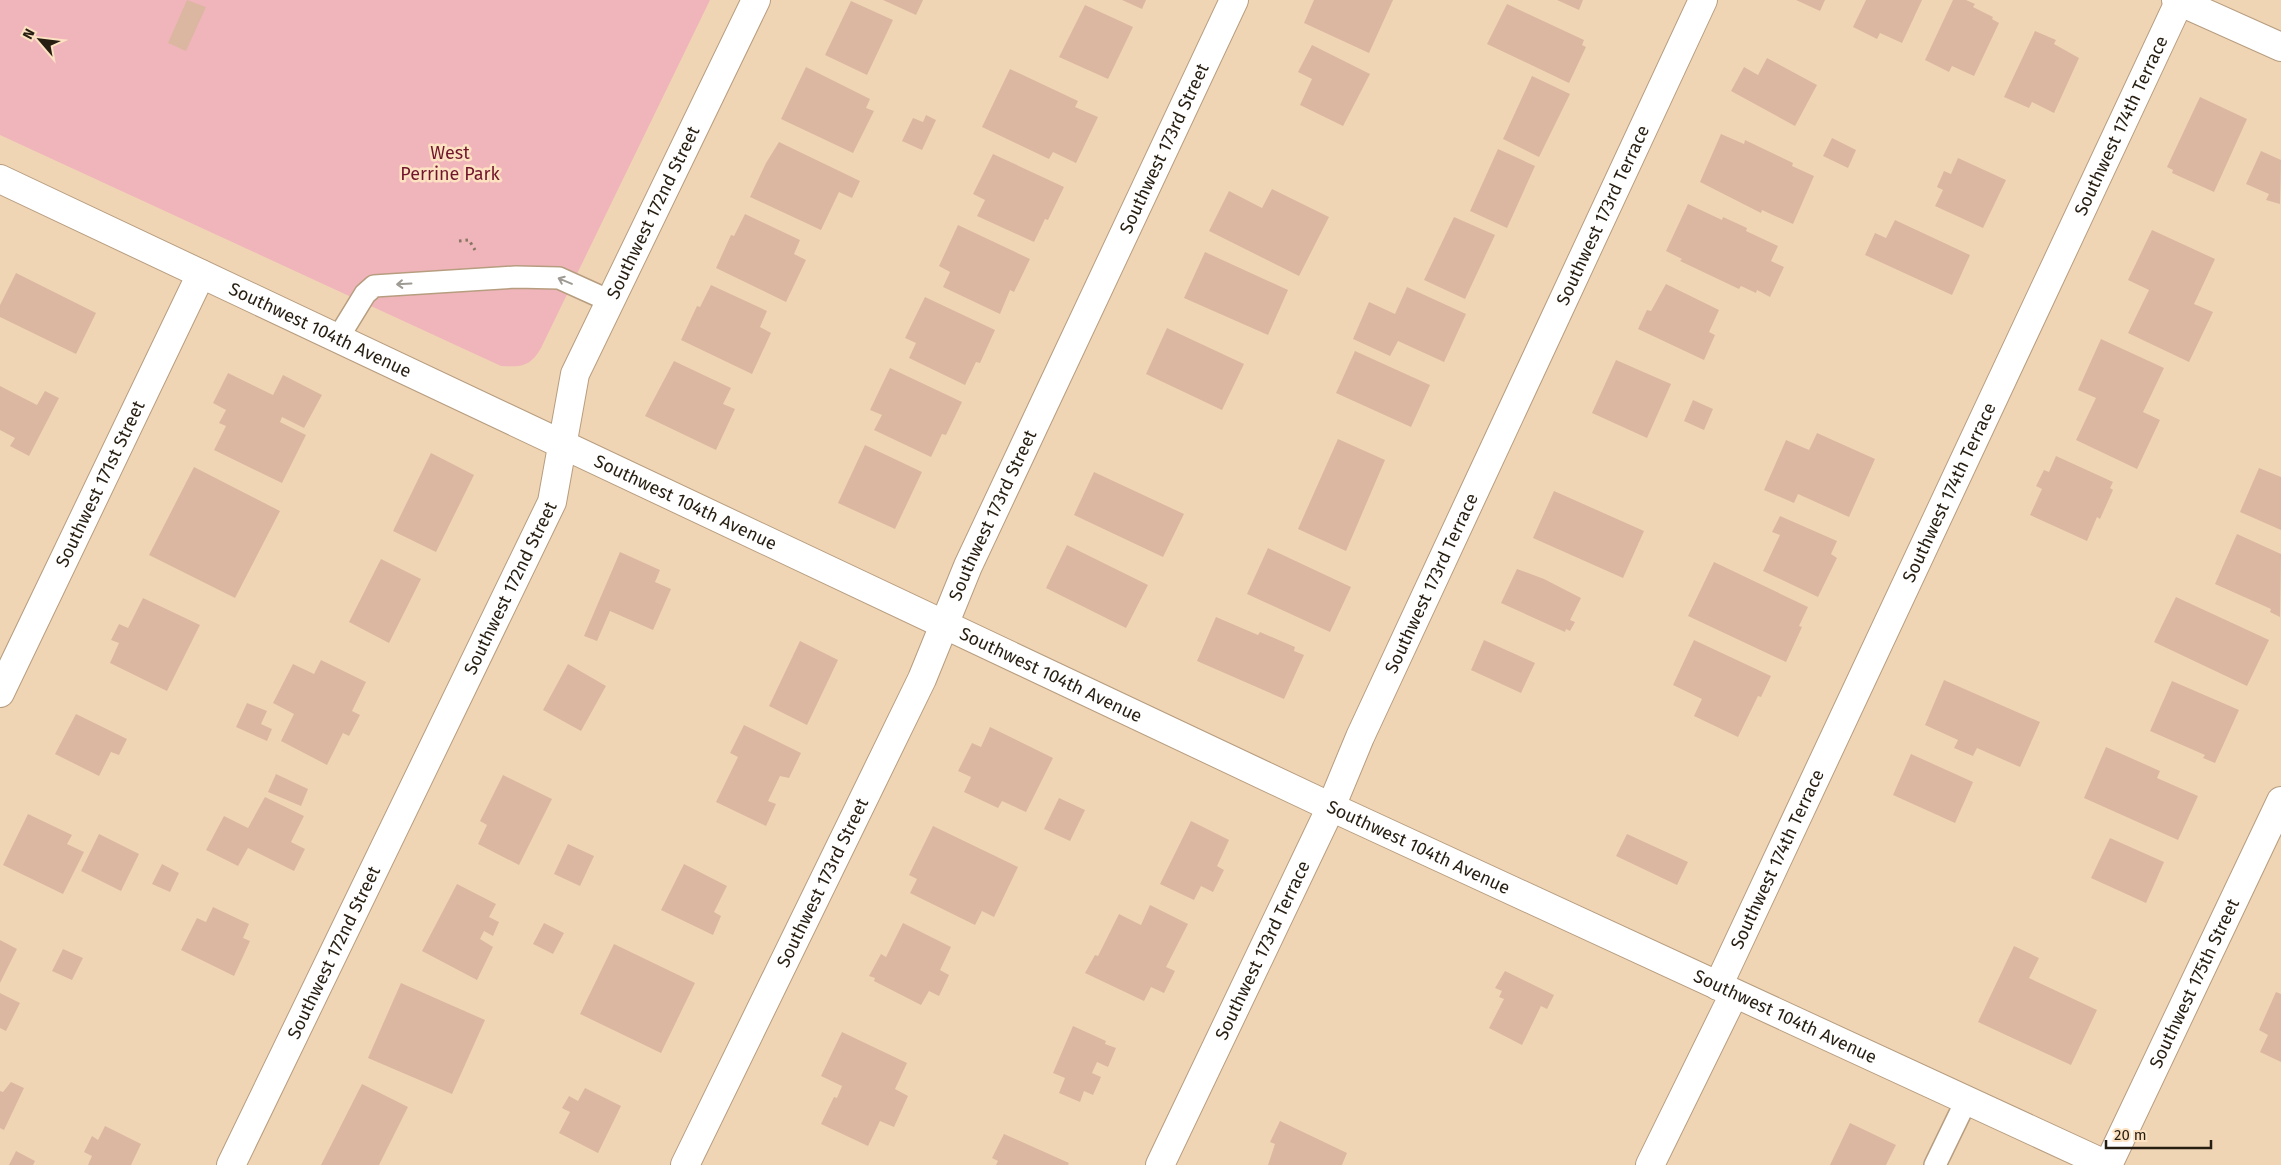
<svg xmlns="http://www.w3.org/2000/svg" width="2281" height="1165" font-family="'Fira Sans',sans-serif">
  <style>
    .green { fill: #f0b5bb }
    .building { fill: #dbb7a1 }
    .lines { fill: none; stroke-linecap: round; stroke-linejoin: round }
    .lane-casing { stroke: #b79d7f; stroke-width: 24 }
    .street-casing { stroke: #b79d7f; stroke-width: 30 }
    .secondary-casing { stroke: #b79d7f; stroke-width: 30 }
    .path { stroke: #887661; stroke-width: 3; stroke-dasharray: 2.5 4; stroke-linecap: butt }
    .lane { stroke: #fff; stroke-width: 21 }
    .street { stroke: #fff; stroke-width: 28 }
    .secondary { stroke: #fff; stroke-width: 28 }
    .oneway { stroke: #9e9a94 }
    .labels { text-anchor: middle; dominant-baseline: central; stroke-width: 5; stroke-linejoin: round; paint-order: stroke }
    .street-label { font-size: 18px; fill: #271e12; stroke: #fde2c2 }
    .park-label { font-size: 18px; fill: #70152c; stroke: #fde2c2 }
  </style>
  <rect width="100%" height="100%" fill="#f0d5b5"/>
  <!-- green -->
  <path class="green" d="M 0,0 L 710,0 L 541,348 C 530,367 521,367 501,366 L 0,135 Z"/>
  <!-- building -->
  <g class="building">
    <path d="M 187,0 L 206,7 L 186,51 L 168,43 Z"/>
    <path d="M 883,0 L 923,0 L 916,15 Z"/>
    <path d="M 1122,0 L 1146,0 L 1142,9 Z"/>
    <path d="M 1314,0 L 1393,0 L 1369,53 L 1304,23 Z"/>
    <path d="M 1557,0 L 1583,0 L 1579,10 Z"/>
    <path d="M 1796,0 L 1825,0 L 1820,11 Z"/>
    <path d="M 1866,0 L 1922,0 L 1902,43 L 1880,33 L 1877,39 L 1853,27 Z"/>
    <path d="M 1953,0 L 1966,0 L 1975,4 L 1973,7 L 1993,17 L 1992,19 L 1999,23 L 1974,76 L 1952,66 L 1949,72 L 1925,60 Z"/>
    <path d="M 851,1 L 893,20 L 867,75 L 825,55 Z"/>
    <path d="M 1507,4 L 1584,40 L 1582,45 L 1586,47 L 1569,83 L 1487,44 Z"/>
    <path d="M 1085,5 L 1133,27 L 1108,79 L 1059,57 Z"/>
    <path d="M 2035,31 L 2056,40 L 2054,44 L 2079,58 L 2054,113 L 2032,102 L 2029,108 L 2004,97 Z"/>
    <path d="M 1312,45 L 1370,74 L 1343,126 L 1300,105 L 1312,79 L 1298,72 Z"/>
    <path d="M 1767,58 L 1817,85 L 1795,126 L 1731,91 L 1744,67 L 1758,75 Z"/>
    <path d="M 806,67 L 870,99 L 866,108 L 874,111 L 853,153 L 781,119 Z"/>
    <path d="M 1010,69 L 1078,101 L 1075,107 L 1098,117 L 1076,163 L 1053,152 L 1049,159 L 982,127 Z"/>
    <path d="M 1532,76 L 1570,94 L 1539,157 L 1503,139 Z"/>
    <path d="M 2200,97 L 2247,119 L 2214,192 L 2172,173 L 2173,170 L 2167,167 Z"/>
    <path d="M 926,115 L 936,120 L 922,150 L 902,141 L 913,118 L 923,122 Z"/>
    <path d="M 1721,134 L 1744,144 L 1745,140 L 1793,163 L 1792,166 L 1814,176 L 1793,224 L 1762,210 L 1761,213 L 1700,182 Z"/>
    <path d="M 1832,138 L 1856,150 L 1848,168 L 1823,156 Z"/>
    <path d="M 779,142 L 860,181 L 852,198 L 839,192 L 821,230 L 750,197 L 766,163 Z"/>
    <path d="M 1498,149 L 1535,166 L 1507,228 L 1470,211 Z"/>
    <path d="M 2261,151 L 2281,160 L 2280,204 L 2266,200 L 2269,194 L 2246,184 Z"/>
    <path d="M 993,154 L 1064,187 L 1048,220 L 1045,219 L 1034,242 L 977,216 L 985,200 L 973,194 Z"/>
    <path d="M 1958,158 L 2006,180 L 1983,228 L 1935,206 L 1943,190 L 1937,187 L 1944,171 L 1951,174 Z"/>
    <path d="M 1272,189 L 1329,217 L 1299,276 L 1209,231 L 1229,191 L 1262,208 Z"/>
    <path d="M 1688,204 L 1722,220 L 1723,217 L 1747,228 L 1746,231 L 1778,246 L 1771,261 L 1784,267 L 1770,297 L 1757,290 L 1756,293 L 1741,286 L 1739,289 L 1680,261 L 1682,259 L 1666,251 Z"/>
    <path d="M 745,214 L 800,240 L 794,254 L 806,260 L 786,302 L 716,268 L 731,235 L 734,236 Z"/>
    <path d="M 1454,217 L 1495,235 L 1465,299 L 1424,280 Z"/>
    <path d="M 1895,220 L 1970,255 L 1952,295 L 1865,255 L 1875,233 L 1886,238 Z"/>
    <path d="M 958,225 L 1030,259 L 1014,292 L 1010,290 L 1000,314 L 943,287 L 950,272 L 939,266 Z"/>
    <path d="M 2152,230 L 2215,259 L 2194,304 L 2213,312 L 2189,362 L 2128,333 L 2149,290 L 2128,280 Z"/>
    <path d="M 1205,252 L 1288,290 L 1268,335 L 1184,298 Z"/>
    <path d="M 16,273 L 96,313 L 76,354 L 0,317 L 0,305 Z"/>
    <path d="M 1666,284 L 1719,310 L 1709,332 L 1715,335 L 1704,360 L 1638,329 L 1647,310 L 1651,311 Z"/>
    <path d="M 711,285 L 767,311 L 760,327 L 771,333 L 752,374 L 681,340 L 697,306 L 700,307 Z"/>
    <path d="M 1407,287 L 1466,314 L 1444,362 L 1398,341 L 1390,356 L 1353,339 L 1369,302 L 1395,314 Z"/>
    <path d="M 925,297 L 995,330 L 980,363 L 976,362 L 965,385 L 909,358 L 916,343 L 905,338 Z"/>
    <path d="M 1167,328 L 1244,364 L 1222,410 L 1146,374 Z"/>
    <path d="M 2101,339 L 2164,368 L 2143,412 L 2160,420 L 2137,469 L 2076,440 L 2096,398 L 2078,390 Z"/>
    <path d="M 1355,351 L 1430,385 L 1411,427 L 1336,393 Z"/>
    <path d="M 1616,360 L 1671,384 L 1647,438 L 1592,413 Z"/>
    <path d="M 674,361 L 731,388 L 723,404 L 735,409 L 716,450 L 645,416 Z"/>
    <path d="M 890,368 L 962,402 L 946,435 L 942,434 L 931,457 L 874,430 L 882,415 L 870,410 Z"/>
    <path d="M 228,373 L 273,395 L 283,375 L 322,395 L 304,428 L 282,417 L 280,422 L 306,435 L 282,483 L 214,450 L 226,426 L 219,423 L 226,410 L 213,403 Z"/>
    <path d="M 0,386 L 37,405 L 45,391 L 59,398 L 29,456 L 10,446 L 15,438 L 0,430 Z"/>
    <path d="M 1693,400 L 1713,409 L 1704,430 L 1684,421 Z"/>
    <path d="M 1817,433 L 1875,459 L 1849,517 L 1798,494 L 1794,503 L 1764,490 L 1786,440 L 1809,450 Z"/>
    <path d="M 1338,439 L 1385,460 L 1346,551 L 1298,529 Z"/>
    <path d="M 865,445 L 922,472 L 895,529 L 838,503 Z"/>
    <path d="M 431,453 L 474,475 L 436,552 L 393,531 Z"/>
    <path d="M 2056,456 L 2113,482 L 2110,488 L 2113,490 L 2100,519 L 2097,517 L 2087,541 L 2030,515 L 2042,489 L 2036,486 L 2044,470 L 2049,472 Z"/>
    <path d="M 194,467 L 280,511 L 235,598 L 149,555 Z"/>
    <path d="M 2259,468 L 2281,477 L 2281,530 L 2240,512 Z"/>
    <path d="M 1094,472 L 1184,514 L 1163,557 L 1074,515 Z"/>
    <path d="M 1554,491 L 1644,531 L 1623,578 L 1533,538 Z"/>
    <path d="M 1780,516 L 1837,541 L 1831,554 L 1837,558 L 1818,597 L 1763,571 L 1780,535 L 1772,532 Z"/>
    <path d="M 2237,534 L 2281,554 L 2280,617 L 2270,612 L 2271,609 L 2215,584 Z"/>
    <path d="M 1067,545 L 1148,585 L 1126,628 L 1046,588 Z"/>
    <path d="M 1268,548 L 1351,587 L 1330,632 L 1247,594 Z"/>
    <path d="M 620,552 L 660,570 L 655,582 L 671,589 L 653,630 L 610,611 L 597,641 L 584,636 Z"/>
    <path d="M 381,559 L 421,579 L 389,643 L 349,622 Z"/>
    <path d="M 1714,562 L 1808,607 L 1799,626 L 1802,627 L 1786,662 L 1688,616 Z"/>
    <path d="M 1517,569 L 1544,579 L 1581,598 L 1570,620 L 1575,622 L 1570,631 L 1566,629 L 1565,632 L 1501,603 Z"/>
    <path d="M 2176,597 L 2269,640 L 2247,686 L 2154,642 Z"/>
    <path d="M 143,598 L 200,625 L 167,691 L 110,663 L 119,643 L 111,640 L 119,624 L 128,628 Z"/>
    <path d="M 1216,617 L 1258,635 L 1260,632 L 1295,647 L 1294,651 L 1304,655 L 1284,699 L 1197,661 Z"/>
    <path d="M 1484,640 L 1535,663 L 1521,693 L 1471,670 Z"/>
    <path d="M 1694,640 L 1771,676 L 1761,697 L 1758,696 L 1738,737 L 1694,716 L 1702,699 L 1673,685 Z"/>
    <path d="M 800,641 L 838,660 L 807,725 L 769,706 Z"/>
    <path d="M 321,660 L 366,682 L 352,711 L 360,715 L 349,736 L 343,733 L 327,765 L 281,741 L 294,714 L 273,703 L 293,664 L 314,674 Z"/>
    <path d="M 568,664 L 606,686 L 581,731 L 543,710 Z"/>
    <path d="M 1944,680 L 2040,722 L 2020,767 L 1977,748 L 1973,756 L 1954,748 L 1958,740 L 1925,725 Z"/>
    <path d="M 2172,681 L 2239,710 L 2215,763 L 2203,758 L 2205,755 L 2150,731 Z"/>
    <path d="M 247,703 L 267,711 L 261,724 L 272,729 L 267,741 L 236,727 Z"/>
    <path d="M 76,714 L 127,739 L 119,755 L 111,752 L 99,776 L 55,754 Z"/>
    <path d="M 744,725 L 801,753 L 789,778 L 780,776 L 768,801 L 776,804 L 766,826 L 716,802 L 738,757 L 730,753 Z"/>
    <path d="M 990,727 L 1053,758 L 1026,812 L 1002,801 L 998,808 L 964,792 L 971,777 L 958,771 L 972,743 L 981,747 Z"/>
    <path d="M 2106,747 L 2160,771 L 2157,778 L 2198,796 L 2178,840 L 2084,798 Z"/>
    <path d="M 1911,754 L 1973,782 L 1955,823 L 1893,795 Z"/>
    <path d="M 276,774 L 308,789 L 301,806 L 268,792 Z"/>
    <path d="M 503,775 L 552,799 L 519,865 L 478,844 L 487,825 L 480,821 Z"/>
    <path d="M 265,797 L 304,816 L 291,842 L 305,849 L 294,871 L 248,848 L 238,866 L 206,850 L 224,816 L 248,828 Z"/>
    <path d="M 1059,798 L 1085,810 L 1070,841 L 1044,829 Z"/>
    <path d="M 28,814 L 72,835 L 67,844 L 84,852 L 63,894 L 3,865 Z"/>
    <path d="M 1191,821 L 1229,840 L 1217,866 L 1224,870 L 1213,892 L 1201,886 L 1194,900 L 1160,884 Z"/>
    <path d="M 933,826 L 1018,867 L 994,917 L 982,911 L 975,925 L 910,893 L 917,879 L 909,875 Z"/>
    <path d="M 99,834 L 139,854 L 121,891 L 81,871 Z"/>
    <path d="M 1627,834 L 1688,862 L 1677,885 L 1616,856 Z"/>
    <path d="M 2110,838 L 2164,862 L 2146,903 L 2091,878 Z"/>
    <path d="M 568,844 L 594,856 L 580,886 L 554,874 Z"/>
    <path d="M 162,864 L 179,873 L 170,892 L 152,884 Z"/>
    <path d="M 684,864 L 727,886 L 714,912 L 721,916 L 713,935 L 661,910 Z"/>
    <path d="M 457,884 L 496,904 L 489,917 L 499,922 L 493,936 L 484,931 L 480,939 L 493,947 L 477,980 L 422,951 Z"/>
    <path d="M 1150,905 L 1188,924 L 1166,967 L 1175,971 L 1164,993 L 1151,987 L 1144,1001 L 1085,973 L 1095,955 L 1098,956 L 1119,914 L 1141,925 Z"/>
    <path d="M 213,907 L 249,924 L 243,938 L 250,941 L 234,976 L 181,950 L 197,918 L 206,922 Z"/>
    <path d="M 544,923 L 564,933 L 553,954 L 533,944 Z"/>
    <path d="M 903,923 L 951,947 L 940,970 L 949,975 L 939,996 L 929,991 L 921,1005 L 874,981 L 875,978 L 869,976 L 881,954 L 886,957 Z"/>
    <path d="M 0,940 L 17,949 L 0,983 Z"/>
    <path d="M 614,944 L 695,983 L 661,1053 L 580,1014 Z"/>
    <path d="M 2014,946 L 2039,958 L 2029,978 L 2097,1010 L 2071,1065 L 1978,1022 Z"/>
    <path d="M 63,949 L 83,958 L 72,980 L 52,971 Z"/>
    <path d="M 1505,971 L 1554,995 L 1547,1009 L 1541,1006 L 1522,1045 L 1489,1028 L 1504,999 L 1499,997 L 1502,991 L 1495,988 Z"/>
    <path d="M 401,983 L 485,1020 L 452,1094 L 368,1058 Z"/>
    <path d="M 2276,992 L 2281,994 L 2281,1062 L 2260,1052 L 2268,1035 L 2259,1030 Z"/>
    <path d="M 0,993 L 20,1003 L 6,1031 L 0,1028 Z"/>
    <path d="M 1073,1026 L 1106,1041 L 1105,1044 L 1116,1048 L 1108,1067 L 1097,1062 L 1092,1073 L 1101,1077 L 1093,1095 L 1084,1091 L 1080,1102 L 1059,1093 L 1065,1078 L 1053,1073 Z"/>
    <path d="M 842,1032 L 907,1063 L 895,1089 L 908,1096 L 894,1127 L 880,1121 L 868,1146 L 821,1124 L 834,1097 L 837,1098 L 842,1086 L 821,1076 Z"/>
    <path d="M 11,1082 L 24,1088 L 4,1130 L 0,1128 L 0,1091 L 3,1092 Z"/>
    <path d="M 362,1084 L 408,1107 L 379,1165 L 321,1165 Z"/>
    <path d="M 585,1088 L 621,1106 L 598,1153 L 559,1133 L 570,1112 L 562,1108 L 569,1096 L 578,1101 Z"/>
    <path d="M 1280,1121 L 1347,1153 L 1342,1165 L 1268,1165 L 1275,1144 L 1270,1142 Z"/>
    <path d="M 1850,1123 L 1896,1145 L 1886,1165 L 1830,1165 Z"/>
    <path d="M 105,1126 L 141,1144 L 131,1165 L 88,1165 L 92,1156 L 84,1152 L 92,1136 L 98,1140 Z"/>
    <path d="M 1004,1134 L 1069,1163 L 1068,1165 L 996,1165 L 998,1161 L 992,1158 Z"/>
    <path d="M 16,1151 L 35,1161 L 33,1165 L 9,1165 Z"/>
  </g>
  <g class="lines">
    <!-- lane casing -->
    <g class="lane-casing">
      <g id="lane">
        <path d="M 338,338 L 365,294 L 374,286 L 516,277 L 559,278 L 610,301"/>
        <path d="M 1935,1165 L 1967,1099"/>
      </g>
    </g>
    <!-- street casing -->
    <g class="street-casing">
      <g id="street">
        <path d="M 2176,0 L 2281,47"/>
        <path id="s1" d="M 0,693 L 201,274"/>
        <path id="s2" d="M 1718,986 L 2180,0"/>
        <path id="s3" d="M 685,1165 L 922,679 L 968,566 L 1234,0"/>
        <path id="s4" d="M 1160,1165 L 1331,807 L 1360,737 L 1703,0"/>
        <path d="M 1650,1165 L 1734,994"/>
        <path id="s5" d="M 2108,1165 L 2281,801"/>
      </g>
    </g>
    <!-- secondary casing -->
    <g class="secondary-casing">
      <g id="secondary">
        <path id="s6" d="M 0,179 L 1331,807 L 2107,1165"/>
        <path id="s7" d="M 231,1165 L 552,502 L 575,374 L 756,0"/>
      </g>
    </g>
    <!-- path -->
    <path class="path" d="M 459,241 L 469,240 L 475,250"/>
    <!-- lane -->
    <use href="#lane" class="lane"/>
    <!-- street -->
    <use href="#street" class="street"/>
    <!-- secondary -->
    <use href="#secondary" class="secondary"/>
  </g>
  <!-- one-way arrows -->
  <defs><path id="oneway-shaft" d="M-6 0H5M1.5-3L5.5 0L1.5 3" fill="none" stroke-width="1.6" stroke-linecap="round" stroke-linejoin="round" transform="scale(1.25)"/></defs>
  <g class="oneway">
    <use href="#oneway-shaft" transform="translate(565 281) rotate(-157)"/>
    <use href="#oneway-shaft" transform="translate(404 284) rotate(177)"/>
  </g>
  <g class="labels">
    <!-- street labels -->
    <g class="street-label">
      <text stroke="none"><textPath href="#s2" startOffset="950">Southwest 174th Terrace</textPath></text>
      <text stroke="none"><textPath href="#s3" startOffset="1124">Southwest 173rd Street</textPath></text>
      <text stroke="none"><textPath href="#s7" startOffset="1046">Southwest 172nd Street</textPath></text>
      <text stroke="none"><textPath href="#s4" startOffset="1048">Southwest 173rd Terrace</textPath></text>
      <text stroke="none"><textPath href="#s6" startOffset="354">Southwest 104th Avenue</textPath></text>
      <text stroke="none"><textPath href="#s1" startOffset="232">Southwest 171st Street</textPath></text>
      <text stroke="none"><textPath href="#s2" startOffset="545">Southwest 174th Terrace</textPath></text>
      <text stroke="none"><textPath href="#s6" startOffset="758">Southwest 104th Avenue</textPath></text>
      <text stroke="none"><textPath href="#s3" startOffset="719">Southwest 173rd Street</textPath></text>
      <text stroke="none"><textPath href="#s4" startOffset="642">Southwest 173rd Terrace</textPath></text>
      <text stroke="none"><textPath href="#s7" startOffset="641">Southwest 172nd Street</textPath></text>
      <text stroke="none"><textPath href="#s6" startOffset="1162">Southwest 104th Avenue</textPath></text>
      <text stroke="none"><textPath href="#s6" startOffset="1568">Southwest 104th Avenue</textPath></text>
      <text stroke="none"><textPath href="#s2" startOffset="140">Southwest 174th Terrace</textPath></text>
      <text stroke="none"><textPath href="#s3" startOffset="314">Southwest 173rd Street</textPath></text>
      <text stroke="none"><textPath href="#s4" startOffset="238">Southwest 173rd Terrace</textPath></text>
      <text stroke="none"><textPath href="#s7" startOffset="236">Southwest 172nd Street</textPath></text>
      <text stroke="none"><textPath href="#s5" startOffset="201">Southwest 175th Street</textPath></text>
      <text stroke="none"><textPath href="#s6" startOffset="1972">Southwest 104th Avenue</textPath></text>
    </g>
    <!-- park labels -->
    <g class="park-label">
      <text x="450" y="153">West<tspan x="450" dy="21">Perrine Park</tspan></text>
    </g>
  </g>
  <!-- north arrow -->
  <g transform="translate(40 40) rotate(298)" stroke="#fde2c2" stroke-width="4" paint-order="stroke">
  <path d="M0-4L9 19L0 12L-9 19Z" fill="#271e12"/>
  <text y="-8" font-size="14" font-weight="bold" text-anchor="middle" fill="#271e12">N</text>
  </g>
  <!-- scale -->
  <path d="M2106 1140v8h105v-8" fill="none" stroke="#271e12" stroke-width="2.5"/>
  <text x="2114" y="1140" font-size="15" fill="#271e12" stroke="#fde2c2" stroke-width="4" paint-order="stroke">20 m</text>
</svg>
